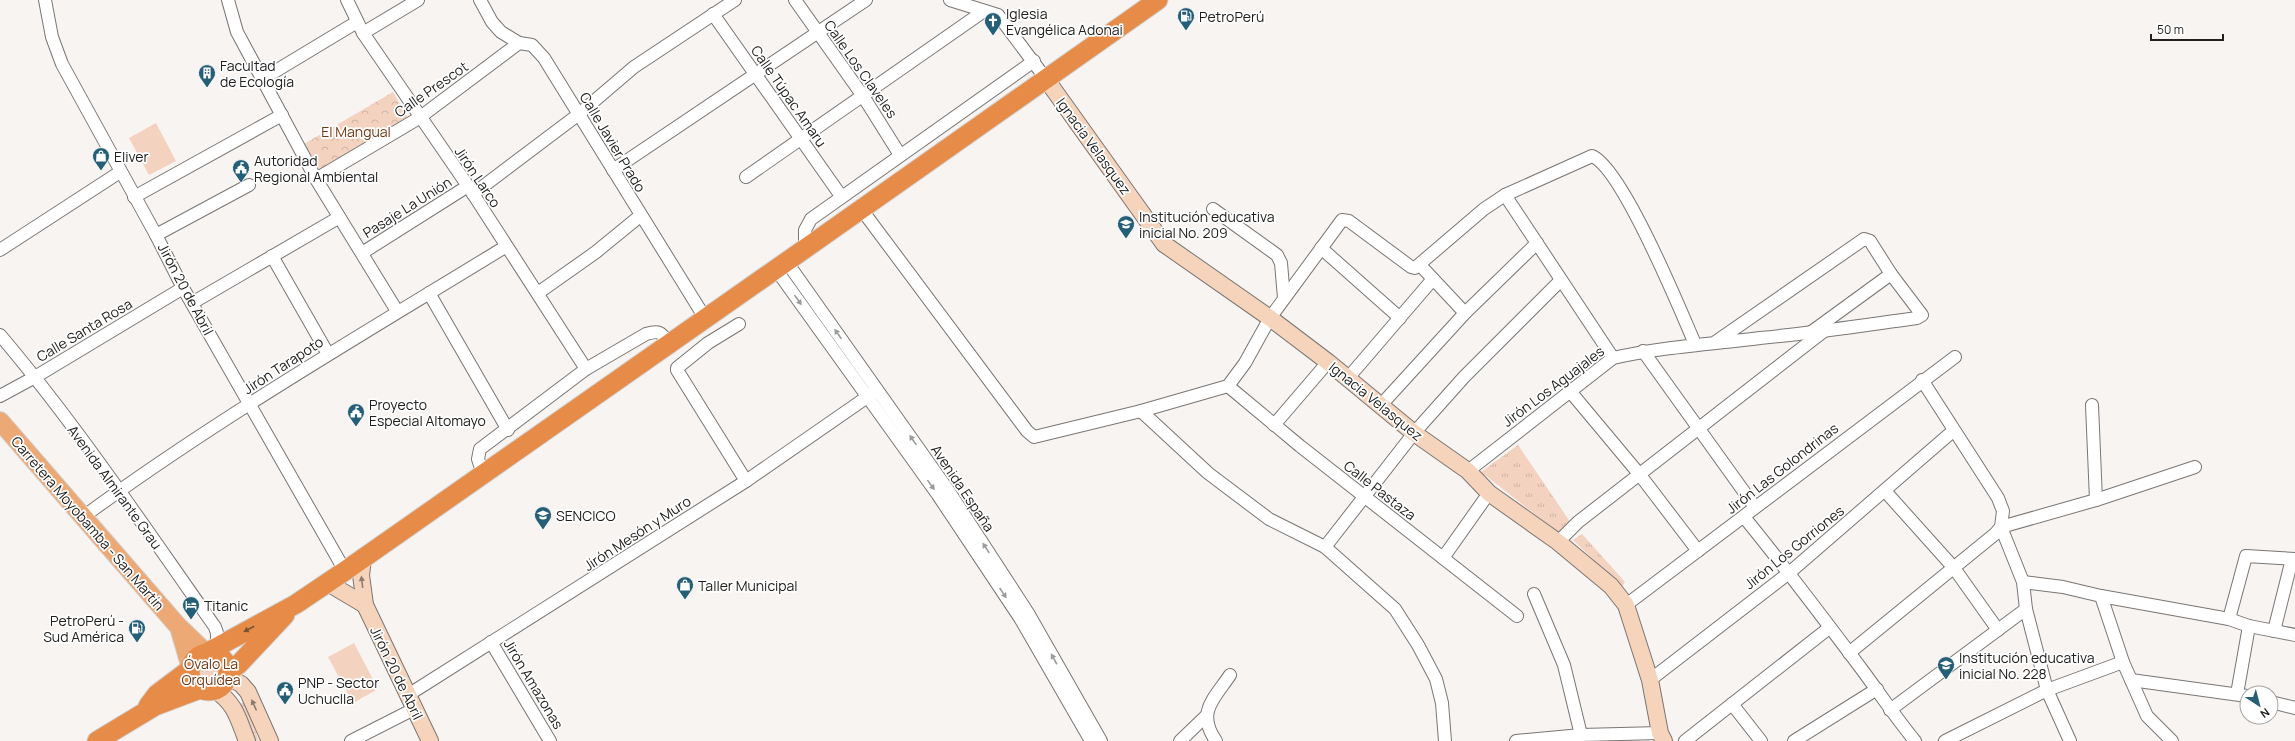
<svg xmlns="http://www.w3.org/2000/svg" width="2295" height="741" font-family="Manrope,sans-serif">
  <style>
    .grass { fill: url(#grass-tufts) }
    .park { fill: url(#park-crowns) }
    .garden { fill: #f3d2c0 }
    .lines { fill: none; stroke-linecap: round; stroke-linejoin: round }
    .minor-casing { stroke: #797674; stroke-width: 14 }
    .secondary-casing { stroke: #797674; stroke-width: 18 }
    .primary-casing { stroke: #d3d2d2; stroke-width: 20 }
    .trunk-casing { stroke: #d3d2d2; stroke-width: 21 }
    .minor { stroke: #fff; stroke-width: 12 }
    .secondary { stroke: #f6d4bb; stroke-width: 16 }
    .primary { stroke: #eca976; stroke-width: 18 }
    .trunk { stroke: #e68c48; stroke-width: 19 }
    .oneway { fill: #9b9b9a }
    .oneway2 { fill: #8c7a6d }
    .oneway3 { fill: #7a5131 }
    .labels { text-anchor: middle; dominant-baseline: central; stroke-width: 3.5; stroke-linejoin: round; paint-order: stroke }
    .poi-label { font-size: 14px; fill: #21201f; stroke: #fff; text-anchor: start }
    .street-label { font-size: 14px; fill: #21201f; stroke: #fff }
    .park-label { font-size: 14px; fill: #6e3711; stroke: #fff }
  </style>
  <defs>
    <pattern id="grass-tufts" width="24" height="20" patternUnits="userSpaceOnUse"><rect width="24" height="20" fill="#f3d2c0"/><path d="M3 7l-1-3M5 7V3M7 7l1-3M15 17l-1-3M17 17v-4M19 17l1-3" fill="none" stroke="#d0b4a5"/></pattern>
    <pattern id="park-crowns" width="20" height="18" patternUnits="userSpaceOnUse"><rect width="20" height="18" fill="#f3d2c0"/><path d="M2 6a3 3 0 1 1 6 0M12 15a3 3 0 1 1 6 0" fill="none" stroke="#d0b4a5"/></pattern>
  </defs>
  <rect width="100%" height="100%" fill="#f8f4f2"/>
  <!-- grass -->
  <g class="grass">
    <path d="M 1518,445 L 1573,526 L 1564,537 L 1481,472 Z"/>
    <path d="M 1582,534 L 1625,582 L 1622,587 L 1573,540 Z"/>
  </g>
  <!-- park -->
  <g class="park">
    <path d="M 393,92 L 408,118 L 320,170 L 304,144 Z"/>
    <circle cx="211" cy="671" r="14"/>
    <path d="M 244,700 L 259,741 L 253,741 L 240,705 Z"/>
  </g>
  <!-- garden -->
  <g class="garden">
    <path d="M 156,123 L 176,161 L 149,175 L 129,138 Z"/>
    <path d="M 354,643 L 378,689 L 353,703 L 328,657 Z"/>
  </g>
  <g class="lines">
    <!-- minor casing -->
    <g class="minor-casing">
      <g id="minor">
        <path d="M 45,0 L 52,37 L 62,64 L 156,235 L 183,288 L 345,571"/>
        <path d="M 228,0 L 237,32 L 316,179 L 397,311"/>
        <path d="M 347,0 L 363,33 L 468,186 L 586,369"/>
        <path d="M 480,0 L 492,22 L 501,32 L 519,43 L 532,45 L 544,58 L 705,318"/>
        <path d="M 795,0 L 863,96 L 900,155"/>
        <path d="M 950,0 L 998,15 L 1046,79"/>
        <path d="M 713,14 L 841,196"/>
        <path d="M 363,33 L 418,0"/>
        <path d="M 264,78 L 357,22"/>
        <path d="M 613,170 L 866,0"/>
        <path d="M 746,177 L 984,11"/>
        <path d="M 316,179 L 419,118 L 519,43"/>
        <path d="M 473,194 L 579,114 L 634,67 L 735,0"/>
        <path d="M 1505,195 L 1613,358"/>
        <path d="M 134,197 L 282,115"/>
        <path d="M 1213,209 L 1277,255 L 1281,263 L 1284,298"/>
        <path d="M 862,210 L 1027,431 L 1034,437 L 1141,411 L 1228,386 L 1245,363 L 1270,318 L 1342,220 L 1349,221 L 1411,267 L 1415,268 L 1484,209 L 1505,195 L 1592,156 C 1622,168 1680,309 1695,344"/>
        <path d="M 156,235 L 249,185"/>
        <path d="M 805,248 L 805,230 L 811,219 L 1034,61"/>
        <path d="M 1321,248 L 1400,318"/>
        <path d="M 0,250 L 120,172"/>
        <path d="M 362,253 L 468,186"/>
        <path d="M 272,256 L 328,354"/>
        <path d="M 786,261 L 948,490 L 1028,613 L 1101,741"/>
        <path d="M 1420,265 L 1465,313"/>
        <path d="M 775,268 L 938,495 L 1020,618 L 1091,741"/>
        <path d="M 429,293 L 508,430"/>
        <path d="M 538,293 L 596,252 L 640,216"/>
        <path d="M 192,303 L 338,218"/>
        <path d="M 739,324 L 708,343 L 677,368 L 677,370 L 746,481"/>
        <path d="M 1810,333 L 1891,274"/>
        <path d="M 0,335 C 78,427 145,528 215,627 L 217,633 L 217,646"/>
        <path d="M 1643,351 L 1755,507"/>
        <path d="M 1348,378 L 1433,279"/>
        <path d="M 1228,386 L 1300,446 L 1517,616"/>
        <path d="M 1569,390 L 1640,475 L 1698,551"/>
        <path d="M 0,396 L 35,377 L 183,288"/>
        <path d="M 1381,405 L 1465,313 L 1537,243"/>
        <path d="M 2092,405 L 2096,500"/>
        <path d="M 1141,411 L 1208,473 L 1269,519 L 1325,547 L 1395,609 L 1418,645 L 1436,679 L 1442,703 L 1445,741"/>
        <path d="M 1274,425 L 1328,362"/>
        <path d="M 1468,471 L 1613,358 C 1662,347 1711,344 1760,338 C 1813,333 1865,325 1917,318 L 1922,315 L 1891,274 L 1870,241 L 1864,239 L 1714,343"/>
        <path d="M 483,474 L 478,459 L 480,449 L 586,369 L 646,334 C 659,330 661,332 669,343"/>
        <path d="M 1885,491 L 1954,568 L 1998,630"/>
        <path d="M 83,517 C 218,418 363,334 505,247"/>
        <path d="M 1744,517 C 1785,567 1824,619 1863,671 C 1880,694 1896,718 1915,741"/>
        <path d="M 1558,542 L 1578,522 L 1824,331"/>
        <path d="M 1325,547 L 1414,433 L 1464,377 L 1561,280"/>
        <path d="M 1443,558 L 1489,493"/>
        <path d="M 2023,582 L 2063,587 L 2101,596 L 2229,619 L 2249,626 L 2295,635"/>
        <path d="M 1534,594 L 1564,665 L 1581,735"/>
        <path d="M 2101,596 L 2123,662 L 2147,716 L 2172,741"/>
        <path d="M 1626,605 L 1955,357"/>
        <path d="M 2229,619 L 2246,556 L 2295,559"/>
        <path d="M 2274,631 L 2292,559"/>
        <path d="M 491,642 L 550,741"/>
        <path d="M 1849,653 L 1995,534 L 2001,527 L 2003,511 L 1998,498 L 1922,380"/>
        <path d="M 1650,680 L 1789,573 L 1953,431"/>
        <path d="M 2131,680 L 2247,696"/>
        <path d="M 2237,694 L 2249,626"/>
        <path d="M 408,695 L 746,481 L 873,393"/>
        <path d="M 2271,702 L 2295,708"/>
        <path d="M 1732,704 L 1761,741"/>
        <path d="M 1890,710 L 2026,609"/>
        <path d="M 351,741 L 414,709"/>
        <path d="M 1180,741 L 1206,716"/>
        <path d="M 1216,741 C 1196,712 1214,699 1230,675"/>
        <path d="M 1516,741 L 1581,735 L 1660,733"/>
        <path d="M 1685,741 L 1829,628"/>
        <path d="M 1794,741 L 1877,689"/>
        <path d="M 1945,741 L 2047,690 L 2123,662"/>
        <path d="M 2070,741 L 2047,690 L 2026,609 L 2023,582 L 2001,527 L 2096,500 L 2195,467"/>
      </g>
    </g>
    <!-- secondary casing -->
    <g class="secondary-casing">
      <g id="secondary">
        <path d="M 1046,79 L 1164,244 L 1270,318 L 1328,362 L 1414,433 L 1468,471 L 1489,493 L 1558,542 L 1611,586 L 1626,605 L 1650,680 L 1660,733 L 1664,741"/>
        <path d="M 363,559 L 361,575 L 365,605 L 430,741"/>
        <path d="M 328,583 L 365,605"/>
        <path d="M 227,677 L 241,684 L 248,692 L 270,741"/>
        <path d="M 215,690 C 236,704 238,719 247,741"/>
      </g>
    </g>
    <!-- primary casing -->
    <g class="primary-casing">
      <g id="primary">
        <path d="M 0,421 L 177,625 L 205,652"/>
        <path d="M 180,631 L 190,665"/>
      </g>
    </g>
    <!-- trunk casing -->
    <g class="trunk-casing">
      <g id="trunk">
        <path d="M 208,652 L 296,604 L 345,571 C 616,380 888,192 1158,0"/>
        <circle cx="209" cy="672" r="19"/>
        <path d="M 228,673 L 239,664 L 285,615"/>
        <path d="M 148,706 L 157,694 L 189,670"/>
        <path d="M 97,741 L 155,706 L 200,689"/>
      </g>
    </g>
    <!-- minor -->
    <use href="#minor" class="minor"/>
    <!-- secondary -->
    <use href="#secondary" class="secondary"/>
    <!-- primary -->
    <use href="#primary" class="primary"/>
    <!-- trunk -->
    <use href="#trunk" class="trunk"/>
  </g>
  <!-- one-way arrows -->
  <defs><path id="oneway-solid" d="M-6-.8H1V-3.2L6.5 0L1 3.2V.8H-6Z"/></defs>
  <g class="oneway">
    <use href="#oneway-solid" transform="translate(798 300) rotate(54)"/>
    <use href="#oneway-solid" transform="translate(838 334) rotate(-125)"/>
    <use href="#oneway-solid" transform="translate(913 440) rotate(-125)"/>
    <use href="#oneway-solid" transform="translate(931 485) rotate(54)"/>
    <use href="#oneway-solid" transform="translate(986 548) rotate(-123)"/>
    <use href="#oneway-solid" transform="translate(1003 593) rotate(56)"/>
    <use href="#oneway-solid" transform="translate(1054 659) rotate(-119)"/>
  </g>
  <g class="oneway2">
    <use href="#oneway-solid" transform="translate(362 582) rotate(-97)"/>
    <use href="#oneway-solid" transform="translate(254 705) rotate(-114)"/>
  </g>
  <use class="oneway3" href="#oneway-solid" transform="translate(249 629) rotate(152)"/>
  <!-- icons -->
  <defs>
    <g id="fuel-pin" transform="scale(0.9)"><path d="M0 17L-7.5 6A9.5 9.5 0 1 1 7.5 6Z" fill="#255e77" stroke="#fff"/><path d="M-5.5-6h7V0h2V4h1.3V-2.5L3-4.5l.8-.8L6-3V5H2.5V1h-1V6h-7ZM-4.2-4.7v3.2H.2V-4.7Z" fill="#fff"/></g>
    <g id="church-pin" transform="scale(0.9)"><path d="M0 17L-7.5 6A9.5 9.5 0 1 1 7.5 6Z" fill="#255e77" stroke="#fff"/><path d="M-1.2-6h2.4v3.5h3.3v2.4h-3.3V6h-2.4V-.1h-3.3v-2.4h3.3Z" fill="#fff"/></g>
    <g id="building-pin" transform="scale(0.9)"><path d="M0 17L-7.5 6A9.5 9.5 0 1 1 7.5 6Z" fill="#255e77" stroke="#fff"/><path d="M-4-6H4V6H1V3H-1V6H-4ZM-2.5-4.3h1.7v1.8h-1.7ZM.8-4.3h1.7v1.8H.8ZM-2.5-1h1.7V.8h-1.7ZM.8-1h1.7V.8H.8Z" fill="#fff"/></g>
    <g id="shop-pin" transform="scale(0.9)"><path d="M0 17L-7.5 6A9.5 9.5 0 1 1 7.5 6Z" fill="#255e77" stroke="#fff"/><path d="M-5-2.5h2.3a2.7 3.5 0 0 1 5.4 0H5L5.5 6h-11ZM-1.5-2.5h3a1.5 2.3 0 0 0-3 0Z" fill="#fff"/></g>
    <g id="civic-pin" transform="scale(0.9)"><path d="M0 17L-7.5 6A9.5 9.5 0 1 1 7.5 6Z" fill="#255e77" stroke="#fff"/><path d="M-.6-6.5H3V-4.5H.6V-3L4-1V1h2V6H-6V1h2V-1L-.6-3ZM-1.2 2.5V6h2.4V2.5Z" fill="#fff"/></g>
    <g id="school-pin" transform="scale(0.9)"><path d="M0 17L-7.5 6A9.5 9.5 0 1 1 7.5 6Z" fill="#255e77" stroke="#fff"/><path d="M0-5L7-2L0 1L-7-2ZM-4 1L0 2.5L4 1V4Q0 6-4 4Z" fill="#fff"/></g>
    <g id="university-pin" transform="scale(0.9)"><path d="M0 17L-7.5 6A9.5 9.5 0 1 1 7.5 6Z" fill="#255e77" stroke="#fff"/><path d="M0-5L7-2L0 1L-7-2ZM-4 1L0 2.5L4 1V4Q0 6-4 4Z" fill="#fff"/></g>
    <g id="hotel-pin" transform="scale(0.9)"><path d="M0 17L-7.5 6A9.5 9.5 0 1 1 7.5 6Z" fill="#255e77" stroke="#fff"/><path d="M-6-4.5h1.5V1H6V5H4.5V3h-9V5H-6ZM-4 0a1.8 1.8 0 1 1 3.6 0ZM.5 0V-2.5h3Q6-2.5 6 0Z" fill="#fff"/></g>
  </defs>
  <g fill-rule="evenodd">
    <use href="#fuel-pin" x="1186" y="16"/>
    <use href="#church-pin" x="993" y="21"/>
    <use href="#building-pin" x="207" y="73"/>
    <use href="#shop-pin" x="101" y="156"/>
    <use href="#civic-pin" x="241" y="168"/>
    <use href="#school-pin" x="1126" y="224"/>
    <use href="#civic-pin" x="356" y="412"/>
    <use href="#university-pin" x="543" y="515"/>
    <use href="#shop-pin" x="685" y="585"/>
    <use href="#hotel-pin" x="191" y="605"/>
    <use href="#fuel-pin" x="137" y="628"/>
    <use href="#school-pin" x="1946" y="665"/>
    <use href="#civic-pin" x="285" y="690"/>
  </g>
  <g class="labels">
    <!-- poi labels -->
    <g class="poi-label">
      <text x="1006" y="13">Iglesia<tspan x="1006" dy="16">Evangélica Adonai</tspan></text>
      <text x="1199" y="16">PetroPerú</text>
      <text x="220" y="65">Facultad<tspan x="220" dy="16">de Ecología</tspan></text>
      <text x="114" y="156">Eliver</text>
      <text x="254" y="160">Autoridad<tspan x="254" dy="16">Regional Ambiental</tspan></text>
      <text x="1139" y="216">Institución educativa<tspan x="1139" dy="16">inicial No. 209</tspan></text>
      <text x="369" y="404">Proyecto<tspan x="369" dy="16">Especial Altomayo</tspan></text>
      <text x="556" y="515">SENCICO</text>
      <text x="698" y="585">Taller Municipal</text>
      <text x="204" y="605">Titanic</text>
      <text x="124" y="620" text-anchor="end">PetroPerú -<tspan x="124" dy="16">Sud América</tspan></text>
      <text x="1959" y="657">Institución educativa<tspan x="1959" dy="16">inicial No. 228</tspan></text>
      <text x="298" y="682">PNP - Sector<tspan x="298" dy="16">Uchuclla</tspan></text>
    </g>
    <!-- street labels -->
    <g class="street-label">
      <text transform="translate(861 69) rotate(55)">Calle Los Claveles</text>
      <text transform="translate(431 89) rotate(-35)">Calle Prescot</text>
      <text transform="translate(789 96) rotate(55)">Calle Túpac Amaru</text>
      <text transform="translate(613 142) rotate(59)">Calle Javier Prado</text>
      <text transform="translate(1094 146) rotate(54)">Ignacia Velasquez</text>
      <text transform="translate(478 177) rotate(56)">Jirón Larco</text>
      <text transform="translate(407 207) rotate(-32)">Pasaje La Unión</text>
      <text transform="translate(186 289) rotate(62)">Jirón 20 de Abril</text>
      <text transform="translate(84 330) rotate(-31)">Calle Santa Rosa</text>
      <text transform="translate(283 365) rotate(-33)">Jirón Tarapoto</text>
      <text transform="translate(1553 386) rotate(-37)">Jirón Los Aguajales</text>
      <text transform="translate(1376 401) rotate(39)">Ignacia Velasquez</text>
      <text transform="translate(1782 468) rotate(-38)">Jirón Las Golondrinas</text>
      <text transform="translate(115 487) rotate(54)">Avenida Almirante Grau</text>
      <text transform="translate(963 488) rotate(56)">Avenida España</text>
      <text transform="translate(1380 490) rotate(38)">Calle Pastaza</text>
      <text transform="translate(88 523) rotate(49)">Carretera Moyobamba - San Martín</text>
      <text transform="translate(637 533) rotate(-33)">Jirón Mesón y Muro</text>
      <text transform="translate(1794 547) rotate(-39)">Jirón Los Gorriones</text>
      <text transform="translate(397 673) rotate(64)">Jirón 20 de Abril</text>
      <text transform="translate(534 684) rotate(59)">Jirón Amazonas</text>
    </g>
    <!-- park labels -->
    <g class="park-label">
      <text x="356" y="131">El Mangual</text>
      <text x="211" y="663">Óvalo La<tspan x="211" dy="16">Orquídea</tspan></text>
    </g>
  </g>
  <!-- north arrow -->
  <g transform="translate(2259 705) rotate(144)"><circle r="19" fill="#ffffff" stroke="#a6a6a5"/>
  <path d="M0-3L7 15L0 10L-7 15Z" fill="#255e77"/>
  <text y="-6" font-size="11" font-weight="bold" text-anchor="middle" fill="#21201f">N</text>
  </g>
  <!-- scale -->
  <path d="M2151 34v6h72v-6" fill="none" stroke="#21201f" stroke-width="2"/>
  <text x="2157" y="34" font-size="12" fill="#21201f" stroke="#ffffff" stroke-width="3" paint-order="stroke">50 m</text>
</svg>
